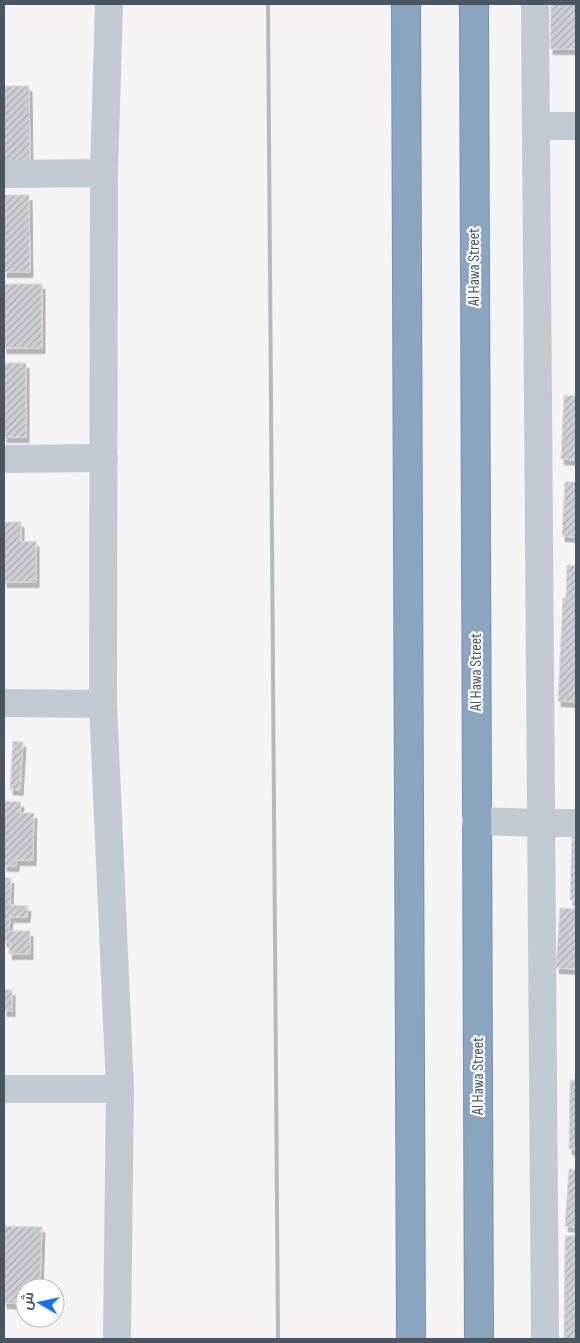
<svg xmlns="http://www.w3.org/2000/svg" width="580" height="1343" font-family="'Sofia Sans Condensed',Cairo,sans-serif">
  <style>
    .building { fill: url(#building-hatch); stroke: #d7d9de; filter: url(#shadow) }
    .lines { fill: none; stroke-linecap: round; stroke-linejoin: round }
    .highway-casing { stroke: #7690ad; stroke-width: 30 }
    .street { stroke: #c1cad2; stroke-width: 28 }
    .highway { stroke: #8ba5c1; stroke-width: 28 }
    .rail { stroke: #b5b8bd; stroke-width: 4 }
    .labels { text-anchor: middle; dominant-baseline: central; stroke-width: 4.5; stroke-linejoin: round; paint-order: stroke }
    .street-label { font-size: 16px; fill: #4a5661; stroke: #fff }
  </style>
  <defs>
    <pattern id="building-hatch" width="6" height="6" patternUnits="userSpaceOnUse" patternTransform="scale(1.25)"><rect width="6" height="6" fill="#cdcfd5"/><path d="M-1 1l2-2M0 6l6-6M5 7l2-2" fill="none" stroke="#a8abb0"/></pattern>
    <filter id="shadow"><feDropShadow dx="3" dy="5.5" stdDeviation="0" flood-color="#0004"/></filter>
  </defs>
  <rect width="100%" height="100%" fill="#f5f3f3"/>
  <!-- building -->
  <g class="building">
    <path d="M 551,4 L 576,4 L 576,49 L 550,49 Z"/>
    <path d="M 4,86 L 29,86 L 30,160 L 4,161 Z"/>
    <path d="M 4,195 L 29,195 L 30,272 L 4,272 Z"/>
    <rect x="4" y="284" width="38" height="64"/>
    <rect x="4" y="363" width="22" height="74"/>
    <path d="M 564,395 L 576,396 L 576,460 L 561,459 Z"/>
    <path d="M 565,482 L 576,482 L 576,537 L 562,536 Z"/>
    <path d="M 4,522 L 21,522 L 21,542 L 36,541 L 36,582 L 4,582 Z"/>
    <path d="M 567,565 L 576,566 L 576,702 L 558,701 L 563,598 L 566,598 Z"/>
    <path d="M 13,741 L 23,742 L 20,790 L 10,789 Z"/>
    <path d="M 4,801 L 21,802 L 20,813 L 34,813 L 33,860 L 16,860 L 16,866 L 4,866 Z"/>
    <path d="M 572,834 L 576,834 L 576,900 L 570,900 Z"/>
    <path d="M 4,878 L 11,878 L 10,905 L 28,906 L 27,917 L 10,917 L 9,931 L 30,931 L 30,954 L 9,954 L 10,942 L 4,941 Z"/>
    <path d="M 560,908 L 576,909 L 576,969 L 556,968 Z"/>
    <rect x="4" y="990" width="8" height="21"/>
    <path d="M 570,1080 L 576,1080 L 576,1150 L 569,1149 Z"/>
    <path d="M 569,1169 L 576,1170 L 576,1227 L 565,1226 Z"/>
    <path d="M 4,1226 L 42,1227 L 40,1288 L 25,1288 L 25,1304 L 4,1303 Z"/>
    <path d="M 565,1236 L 576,1236 L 576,1339 L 564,1339 Z"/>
  </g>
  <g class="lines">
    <!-- highway casing -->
    <g class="highway-casing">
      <g id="highway">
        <path d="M 406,4 L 411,1339"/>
        <path d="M 474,4 L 479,1339"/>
      </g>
    </g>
    <!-- street -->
    <g class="street">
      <path d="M 109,4 L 104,173 L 103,704 L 120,1089 L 117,1339"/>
      <path d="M 535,4 L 545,1339"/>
      <path d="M 536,126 L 576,126"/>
      <path d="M 4,174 L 104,173"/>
      <path d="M 4,459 L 104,458"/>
      <path d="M 4,703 L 103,704"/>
      <path d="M 476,821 L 540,823 L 576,823"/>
      <path d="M 4,1089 L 120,1089"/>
    </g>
    <!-- highway -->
    <use href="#highway" class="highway"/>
    <!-- rail -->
    <path class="rail" d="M 268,4 L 278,1339"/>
  </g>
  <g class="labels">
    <!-- street labels -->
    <g class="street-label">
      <text transform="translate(474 267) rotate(-90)">Al Hawa Street</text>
      <text transform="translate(476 672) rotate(-90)">Al Hawa Street</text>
      <text transform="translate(478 1076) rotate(-90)">Al Hawa Street</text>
    </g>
  </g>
  <!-- border -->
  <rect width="580" height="1343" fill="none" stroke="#4a5661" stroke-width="10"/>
  <!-- north arrow -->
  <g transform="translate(40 1303) rotate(279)"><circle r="24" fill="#ffffff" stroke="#b7bbc0"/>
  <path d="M0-4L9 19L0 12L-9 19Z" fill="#1a73e8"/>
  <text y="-8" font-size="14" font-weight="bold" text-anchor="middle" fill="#4a5661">ش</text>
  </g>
</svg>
